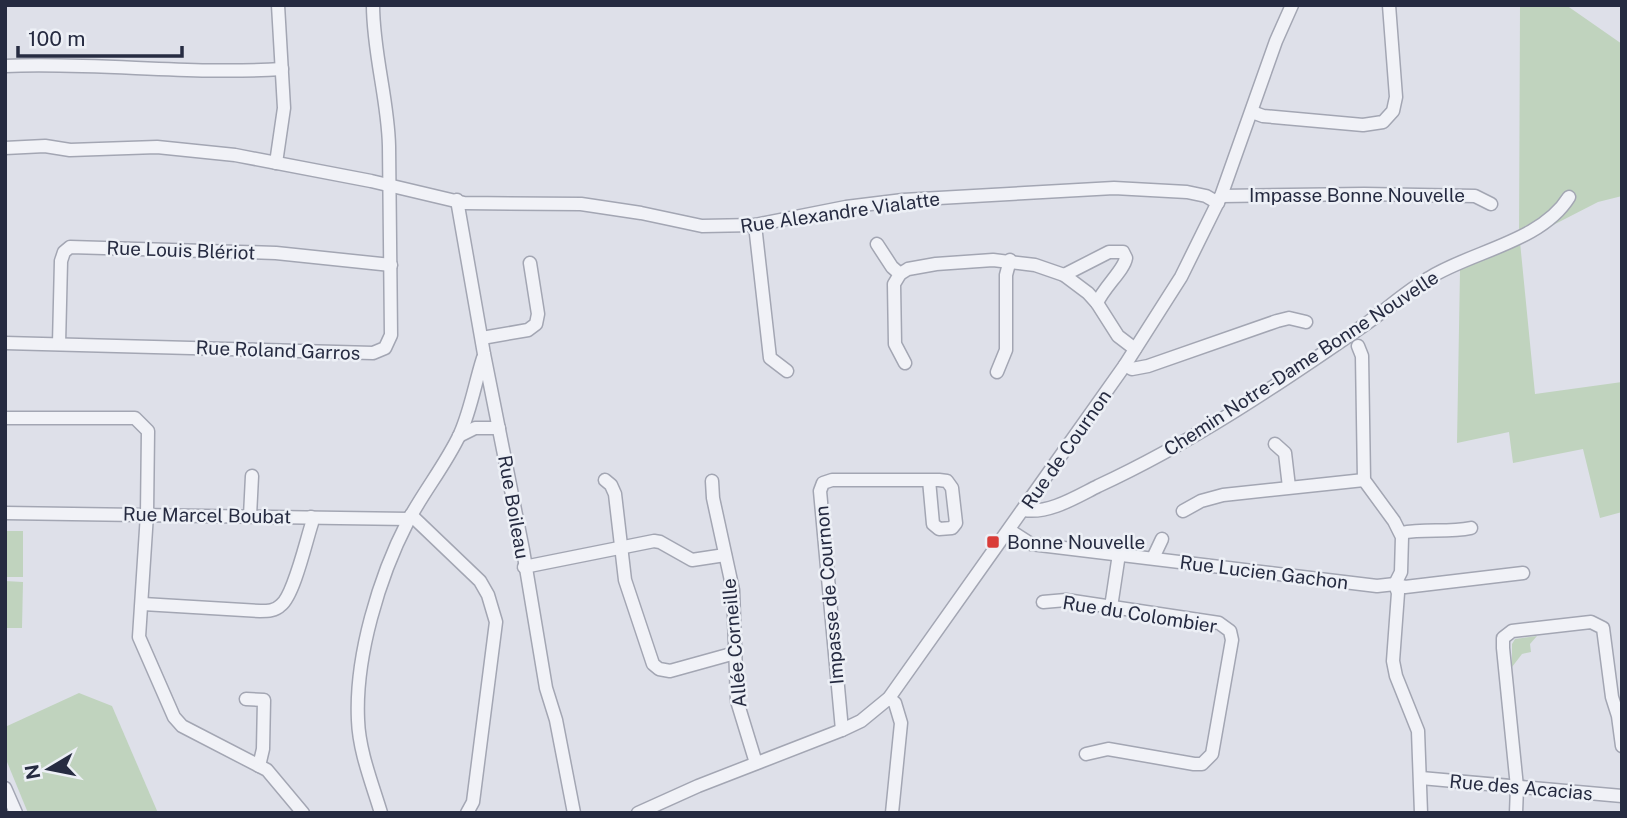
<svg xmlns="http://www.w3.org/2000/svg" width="1627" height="818" font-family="'Public Sans',sans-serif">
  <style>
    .green { fill: #c0d3be }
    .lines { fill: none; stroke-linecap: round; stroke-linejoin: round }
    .minor-casing { stroke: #a3a6b3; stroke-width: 15 }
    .minor { stroke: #f1f2f7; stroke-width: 12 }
    .poi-dot { fill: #d93c38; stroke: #edf0f6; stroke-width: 2.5 }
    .labels { text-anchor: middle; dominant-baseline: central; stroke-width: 5; stroke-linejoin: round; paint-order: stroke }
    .street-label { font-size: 19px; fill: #262b41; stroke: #edf0f6 }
    .poi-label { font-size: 19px; fill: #262b41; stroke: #edf0f6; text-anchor: start }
  </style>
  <rect width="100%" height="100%" fill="#dee0e9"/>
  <!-- green -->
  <g class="green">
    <path d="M 1520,5 L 1566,5 L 1622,44 L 1622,196 L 1598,202 L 1520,242 L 1535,394 L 1622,382 L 1622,512 L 1600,518 L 1583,449 L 1513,463 L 1509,432 L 1457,443 L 1460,270 L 1519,241 Z"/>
    <rect x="5" y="531" width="18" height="46"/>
    <path d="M 5,581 L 23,582 L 22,628 L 5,628 Z"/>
    <path d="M 1537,636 L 1530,644 L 1531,652 L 1522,654 L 1512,667 L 1512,644 L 1515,639 Z"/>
    <path d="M 79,693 L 112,706 L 158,813 L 28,813 L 5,757 L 5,727 Z"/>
  </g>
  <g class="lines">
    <!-- minor casing -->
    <g class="minor-casing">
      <g id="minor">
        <path d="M 5,66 C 98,62 189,75 282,69"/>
        <path d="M 1252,112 L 1263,116 L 1363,125 L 1383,122 L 1393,111 L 1396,97 L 1389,5"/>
        <path d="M 5,148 L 45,146 L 70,150 L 157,147 L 235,155 L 371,181 L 464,203 L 581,204 L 641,213 L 702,226 L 755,225 L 846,207 L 903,200 L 1114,188 L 1187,192 L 1206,196 L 1218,203"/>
        <path d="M 276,163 L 284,108 L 278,5"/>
        <path d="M 1221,196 L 1364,194 L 1475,196 L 1491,204"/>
        <path d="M 457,200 L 484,354 L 523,550 L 546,688 L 556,720 L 574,813"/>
        <path d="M 755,225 L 770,358 L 787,371"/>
        <path d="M 877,244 L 892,267 L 900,274"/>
        <path d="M 1064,275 L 1109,252 L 1123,252 L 1126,258 C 1124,270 1104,287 1097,303"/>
        <path d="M 482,338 L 528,330 L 536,324 L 538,314 L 530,263"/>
        <path d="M 5,343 L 373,353 L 385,348 L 391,335 L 389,146 C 388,99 373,53 373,5"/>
        <path d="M 59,344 L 61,261 L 64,252 L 70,247 L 276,253 L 391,265"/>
        <path d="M 1358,346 L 1362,356 L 1364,480 L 1394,521 L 1402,537 L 1401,572 L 1395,584 L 1398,593 L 1393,661 L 1396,676 L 1418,731 L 1421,813"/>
        <path d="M 905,363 L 895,344 L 894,284 L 900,274 L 908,269 L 936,264 L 993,260 L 1035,265 L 1064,275 L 1088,293 L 1097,303 L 1118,336 L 1135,349"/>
        <path d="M 1125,365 L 1132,369 L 1148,366 L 1277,321 L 1289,318 L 1306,322"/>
        <path d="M 997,372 L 1006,350 L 1006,275 L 1010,260"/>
        <path d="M 5,418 L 135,418 L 148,431 L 147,514 L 139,637 L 174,717 L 182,726 L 267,770 L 303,813"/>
        <path d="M 459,436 L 475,428 L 499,428"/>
        <path d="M 1275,444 L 1285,453 L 1289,487"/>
        <path d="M 605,480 L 611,485 L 615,494 L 625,580 L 653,664 L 659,669 L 670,671 L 735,653"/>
        <path d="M 712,481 L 713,498 L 733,590 L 737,701 L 756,763"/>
        <path d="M 1024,510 C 1049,514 1076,497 1098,486 C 1191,443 1276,386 1360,328 C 1384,312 1405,292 1429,278 C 1472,251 1541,242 1569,197"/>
        <path d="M 1183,511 L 1201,501 L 1223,495 L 1364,480"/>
        <path d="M 5,513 L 409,519"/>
        <path d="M 411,515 L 480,581 L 488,595 L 496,622 L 473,802 L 467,813"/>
        <path d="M 250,516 L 252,476"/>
        <path d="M 1009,530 L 1031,544 L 1377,586 L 1395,584 L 1405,587 L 1523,573"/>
        <path d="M 1401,533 C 1425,528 1447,533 1471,528"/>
        <path d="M 1153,558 L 1162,539"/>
        <path d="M 524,567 L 654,541 L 660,542 L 692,560 L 725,555"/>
        <path d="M 1043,602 L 1066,600 L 1219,623 L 1230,631 L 1232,640 L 1212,754 L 1202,764 L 1194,764 L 1108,749 L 1086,754"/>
        <path d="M 143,604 L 260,611 C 268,611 275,611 281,605 C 294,595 306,541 312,523 L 311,517"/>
        <path d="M 1111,607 L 1119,554"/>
        <path d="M 889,698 L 895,703 L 901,723 L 892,813"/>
        <path d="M 246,699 L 264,700 L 263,749 L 259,766"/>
        <path d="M 842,730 L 820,491 L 823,483 L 832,480 L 939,480 L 947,481 L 952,488 L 956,523 L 952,528 L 939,529 L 933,524 L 929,480"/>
        <path d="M 1421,778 L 1622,796"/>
        <path d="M 5,788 L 16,813"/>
        <path d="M 381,813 C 372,783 359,751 358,720 C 355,657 379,577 408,521 C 424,491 446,464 460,434 C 471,409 475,383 483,358"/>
        <path d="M 638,813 L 698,786 L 842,730 L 861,721 L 889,698 L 1125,365 L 1181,277 L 1221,196 L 1276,41 L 1292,5"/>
        <path d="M 1516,813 L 1517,787 L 1503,648 L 1503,638 L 1512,631 L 1591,622 L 1603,628 L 1612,697 L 1618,716 L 1622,746"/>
      </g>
    </g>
    <!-- minor -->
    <use href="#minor" class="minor"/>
  </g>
  <!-- markers -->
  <rect class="poi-dot" x="986" y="535" width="14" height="14" rx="3.5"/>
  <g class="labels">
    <!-- street labels -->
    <g class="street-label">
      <text x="1357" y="195">Impasse Bonne Nouvelle</text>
      <text transform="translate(840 212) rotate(-8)">Rue Alexandre Vialatte</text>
      <text transform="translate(181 250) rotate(2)">Rue Louis Blériot</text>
      <text transform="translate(278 350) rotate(2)">Rue Roland Garros</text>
      <text transform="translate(1301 363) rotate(-33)">Chemin Notre-Dame Bonne Nouvelle</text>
      <text transform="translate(1066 449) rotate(-55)">Rue de Cournon</text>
      <text transform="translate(514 507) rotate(80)">Rue Boileau</text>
      <text transform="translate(207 515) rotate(1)">Rue Marcel Boubat</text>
      <text transform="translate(1264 572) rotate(7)">Rue Lucien Gachon</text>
      <text transform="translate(829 595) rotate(-95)">Impasse de Cournon</text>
      <text transform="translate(1140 614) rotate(9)">Rue du Colombier</text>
      <text transform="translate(734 643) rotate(-95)">Allée Corneille</text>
      <text transform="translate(1521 787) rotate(5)">Rue des Acacias</text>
    </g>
    <!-- poi labels -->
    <g class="poi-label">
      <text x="1007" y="542">Bonne Nouvelle</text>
    </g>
  </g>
  <!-- border -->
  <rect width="1627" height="818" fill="none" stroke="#262b41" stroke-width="14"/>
  <!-- north arrow -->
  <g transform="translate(49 769) rotate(260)" stroke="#edf0f6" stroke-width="5" paint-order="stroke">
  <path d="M0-5L12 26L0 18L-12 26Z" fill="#262b41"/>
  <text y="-10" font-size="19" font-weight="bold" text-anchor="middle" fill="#262b41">N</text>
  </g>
  <!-- scale -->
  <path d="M18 46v10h164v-10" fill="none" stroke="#262b41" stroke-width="3.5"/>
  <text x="28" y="46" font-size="21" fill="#262b41" stroke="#edf0f6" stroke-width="5" paint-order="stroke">100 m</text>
</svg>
